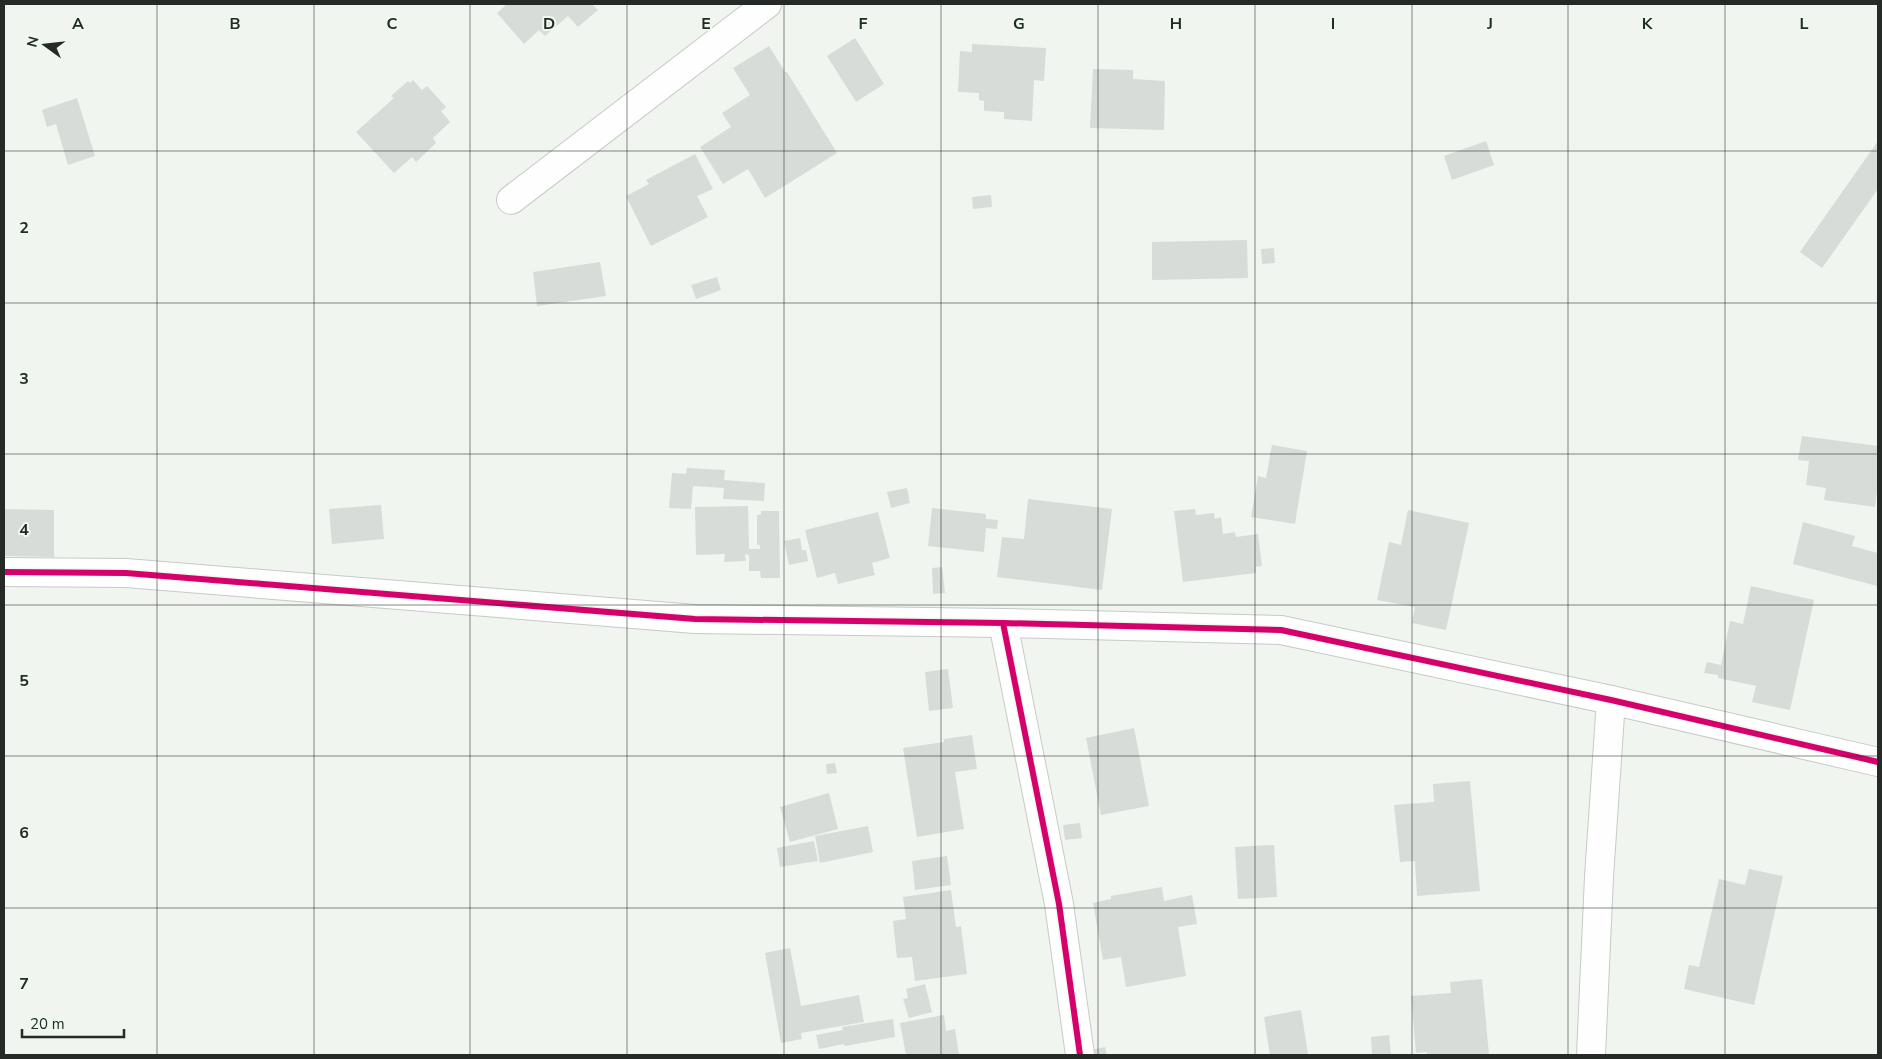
<svg xmlns="http://www.w3.org/2000/svg" width="1882" height="1059" font-family="'Nunito Sans',sans-serif">
  <style>
    .building { fill: #d8dcd8 }
    .lines { fill: none; stroke-linecap: round; stroke-linejoin: round }
    .minor-casing { stroke: #c7cbc7; stroke-width: 30 }
    .minor { stroke: #fdfefd; stroke-width: 28 }
    .cycleway-casing { stroke: #edf8ee; stroke-width: 9 }
    .cycleway { stroke: #d6006c; stroke-width: 6 }
    .grid { fill: none; stroke: #262a26; stroke-width: 1; stroke-opacity: 0.55 }
    .grid-label { font-size: 16px; text-anchor: middle; font-weight: bold; fill: #262a26; stroke: #edf8ee; stroke-width: 4; stroke-linejoin: round; paint-order: stroke }
  </style>
  <rect width="100%" height="100%" fill="#f0f5f0"/>
  <!-- building -->
  <g class="building">
    <path d="M 507,4 L 592,4 L 598,10 L 578,27 L 568,16 L 545,36 L 539,30 L 524,44 L 497,13 Z"/>
    <path d="M 855,38 L 884,84 L 856,102 L 827,56 Z"/>
    <path d="M 972,44 L 1046,48 L 1044,81 L 1034,80 L 1032,121 L 1004,119 L 1004,112 L 984,111 L 984,101 L 979,100 L 979,93 L 958,92 L 960,51 L 972,52 Z"/>
    <path d="M 769,46 L 785,72 L 787,72 L 837,153 L 765,198 L 748,169 L 723,184 L 700,147 L 731,127 L 722,113 L 750,95 L 733,68 Z"/>
    <path d="M 1093,69 L 1133,70 L 1133,79 L 1165,81 L 1164,130 L 1090,128 Z"/>
    <path d="M 413,80 L 422,90 L 427,86 L 446,107 L 441,111 L 450,122 L 433,138 L 436,143 L 416,162 L 412,157 L 394,173 L 356,132 L 394,98 L 391,96 L 408,81 L 410,83 Z"/>
    <path d="M 77,98 L 95,156 L 68,165 L 56,124 L 47,127 L 42,110 Z"/>
    <path d="M 1486,141 L 1494,165 L 1452,180 L 1444,156 Z"/>
    <path d="M 1878,141 L 1878,189 L 1822,268 L 1800,252 Z"/>
    <path d="M 695,154 L 713,189 L 697,196 L 708,217 L 651,246 L 626,196 L 649,184 L 646,180 Z"/>
    <path d="M 991,195 L 992,207 L 973,209 L 972,197 Z"/>
    <path d="M 1247,240 L 1248,278 L 1152,280 L 1152,242 Z"/>
    <path d="M 1274,248 L 1275,263 L 1262,264 L 1261,249 Z"/>
    <path d="M 600,262 L 606,296 L 537,306 L 533,272 Z"/>
    <path d="M 717,277 L 721,290 L 696,299 L 691,285 Z"/>
    <path d="M 1802,436 L 1878,446 L 1878,481 L 1875,507 L 1824,500 L 1826,488 L 1806,485 L 1809,461 L 1798,460 Z"/>
    <path d="M 1272,445 L 1307,451 L 1295,524 L 1251,517 L 1258,476 L 1266,478 Z"/>
    <path d="M 687,468 L 725,470 L 724,480 L 765,483 L 764,501 L 723,499 L 724,488 L 693,486 L 691,509 L 669,508 L 672,473 L 686,474 Z"/>
    <path d="M 907,488 L 910,503 L 891,508 L 887,492 Z"/>
    <path d="M 1028,499 L 1112,509 L 1102,590 L 997,577 L 1002,537 L 1024,539 Z"/>
    <path d="M 381,505 L 384,539 L 332,544 L 329,509 Z"/>
    <path d="M 748,506 L 749,549 L 760,549 L 760,545 L 757,545 L 757,515 L 761,514 L 761,511 L 779,511 L 780,578 L 761,578 L 760,571 L 749,571 L 749,555 L 745,554 L 746,561 L 724,562 L 725,554 L 696,555 L 695,507 Z"/>
    <path d="M 932,508 L 986,514 L 986,519 L 998,520 L 997,529 L 986,528 L 984,552 L 928,546 Z"/>
    <path d="M 4,509 L 54,510 L 54,557 L 4,556 Z"/>
    <path d="M 1195,509 L 1196,515 L 1214,513 L 1215,519 L 1221,517 L 1223,534 L 1235,532 L 1236,537 L 1258,534 L 1262,566 L 1256,567 L 1256,573 L 1183,582 L 1174,511 Z"/>
    <path d="M 1408,510 L 1469,523 L 1446,630 L 1412,623 L 1415,607 L 1377,600 L 1389,542 L 1401,545 Z"/>
    <path d="M 878,512 L 890,558 L 872,563 L 875,575 L 838,584 L 835,573 L 817,578 L 805,530 Z"/>
    <path d="M 1803,522 L 1855,536 L 1852,546 L 1878,553 L 1877,586 L 1793,564 Z"/>
    <path d="M 800,538 L 802,550 L 806,550 L 808,561 L 789,565 L 784,541 Z"/>
    <path d="M 942,567 L 945,593 L 933,594 L 932,568 Z"/>
    <path d="M 1751,586 L 1814,600 L 1790,710 L 1752,702 L 1756,686 L 1718,678 L 1718,675 L 1704,673 L 1707,662 L 1721,665 L 1730,621 L 1743,624 Z"/>
    <path d="M 948,669 L 953,708 L 929,711 L 925,672 Z"/>
    <path d="M 1134,728 L 1149,806 L 1101,815 L 1086,738 Z"/>
    <path d="M 972,735 L 977,769 L 955,772 L 964,829 L 917,837 L 903,748 L 944,742 L 944,739 Z"/>
    <path d="M 835,763 L 837,773 L 827,774 L 826,764 Z"/>
    <path d="M 1470,781 L 1480,891 L 1417,896 L 1415,861 L 1400,862 L 1394,805 L 1434,802 L 1433,784 Z"/>
    <path d="M 829,793 L 838,829 L 790,842 L 780,807 Z"/>
    <path d="M 1080,823 L 1082,838 L 1065,840 L 1063,825 Z"/>
    <path d="M 868,826 L 873,852 L 820,863 L 815,836 Z"/>
    <path d="M 814,841 L 818,861 L 780,867 L 777,848 Z"/>
    <path d="M 1274,845 L 1277,897 L 1238,899 L 1235,847 Z"/>
    <path d="M 947,856 L 951,885 L 915,890 L 912,861 Z"/>
    <path d="M 1749,869 L 1783,876 L 1754,1005 L 1684,989 L 1689,965 L 1699,967 L 1719,879 L 1745,885 Z"/>
    <path d="M 1162,887 L 1164,901 L 1192,895 L 1197,924 L 1178,927 L 1186,976 L 1126,987 L 1121,957 L 1103,960 L 1093,903 L 1111,899 L 1111,896 Z"/>
    <path d="M 951,890 L 956,927 L 961,926 L 967,974 L 915,981 L 912,957 L 897,958 L 893,921 L 906,919 L 903,897 Z"/>
    <path d="M 790,948 L 801,1006 L 859,995 L 864,1022 L 801,1033 L 802,1039 L 781,1043 L 765,953 Z"/>
    <path d="M 1482,979 L 1489,1055 L 1427,1055 L 1427,1052 L 1416,1053 L 1411,996 L 1451,993 L 1450,982 Z"/>
    <path d="M 925,984 L 932,1012 L 909,1018 L 903,999 L 908,998 L 906,989 Z"/>
    <path d="M 1301,1010 L 1308,1054 L 1270,1055 L 1264,1017 Z"/>
    <path d="M 944,1015 L 946,1031 L 955,1029 L 959,1055 L 906,1055 L 900,1023 Z"/>
    <path d="M 893,1019 L 895,1037 L 845,1046 L 844,1044 L 819,1049 L 816,1035 L 843,1030 L 842,1027 Z"/>
    <path d="M 1389,1035 L 1391,1055 L 1372,1055 L 1371,1037 Z"/>
    <path d="M 1105,1047 L 1107,1055 L 1087,1055 L 1086,1051 Z"/>
  </g>
  <g class="lines">
    <!-- minor casing -->
    <g class="minor-casing">
      <g id="minor">
        <path d="M 511,200 L 767,4"/>
        <path d="M 4,572 L 126,573 L 695,619 L 1003,623 L 1281,630 L 1611,700 L 1878,762"/>
        <path d="M 1003,623 L 1059,904 L 1080,1055"/>
        <path d="M 1591,1055 L 1599,877 L 1611,700"/>
      </g>
    </g>
    <!-- minor -->
    <use href="#minor" class="minor"/>
    <!-- cycleway casing -->
    <g class="cycleway-casing">
      <g id="cycleway">
        <path d="M 4,572 L 126,573 L 695,619 L 1003,623 L 1281,630 L 1611,700 L 1878,762"/>
        <path d="M 1003,623 L 1059,904 L 1080,1055"/>
      </g>
    </g>
    <!-- cycleway -->
    <use href="#cycleway" class="cycleway"/>
  </g>
  <!-- grid -->
  <path class="grid" d="M 157,4 L 157,1055M 314,4 L 314,1055M 470,4 L 470,1055M 627,4 L 627,1055M 784,4 L 784,1055M 941,4 L 941,1055M 1098,4 L 1098,1055M 1255,4 L 1255,1055M 1412,4 L 1412,1055M 1568,4 L 1568,1055M 1725,4 L 1725,1055M 4,151 L 1878,151M 4,303 L 1878,303M 4,454 L 1878,454M 4,605 L 1878,605M 4,756 L 1878,756M 4,908 L 1878,908"/>
  <g class="grid-label">
    <text x="78" y="29">A</text>
    <text x="235" y="29">B</text>
    <text x="392" y="29">C</text>
    <text x="549" y="29">D</text>
    <text x="706" y="29">E</text>
    <text x="863" y="29">F</text>
    <text x="1019" y="29">G</text>
    <text x="1176" y="29">H</text>
    <text x="1333" y="29">I</text>
    <text x="1490" y="29">J</text>
    <text x="1647" y="29">K</text>
    <text x="1804" y="29">L</text>
    <text x="24" y="233">2</text>
    <text x="24" y="384">3</text>
    <text x="24" y="535">4</text>
    <text x="24" y="686">5</text>
    <text x="24" y="838">6</text>
    <text x="24" y="989">7</text>
  </g>
  <!-- border -->
  <rect width="1882" height="1059" fill="none" stroke="#262a26" stroke-width="10"/>
  <!-- north arrow -->
  <g transform="translate(45 45) rotate(285)" stroke="#edf8ee" stroke-width="4" paint-order="stroke">
  <path d="M0-4L9 19L0 12L-9 19Z" fill="#262a26"/>
  <text y="-8" font-size="14" font-weight="bold" text-anchor="middle" fill="#262a26">N</text>
  </g>
  <!-- scale -->
  <path d="M22 1029v8h102v-8" fill="none" stroke="#262a26" stroke-width="2.5"/>
  <text x="30" y="1029" font-size="15" fill="#262a26" stroke="#edf8ee" stroke-width="4" paint-order="stroke">20 m</text>
</svg>
